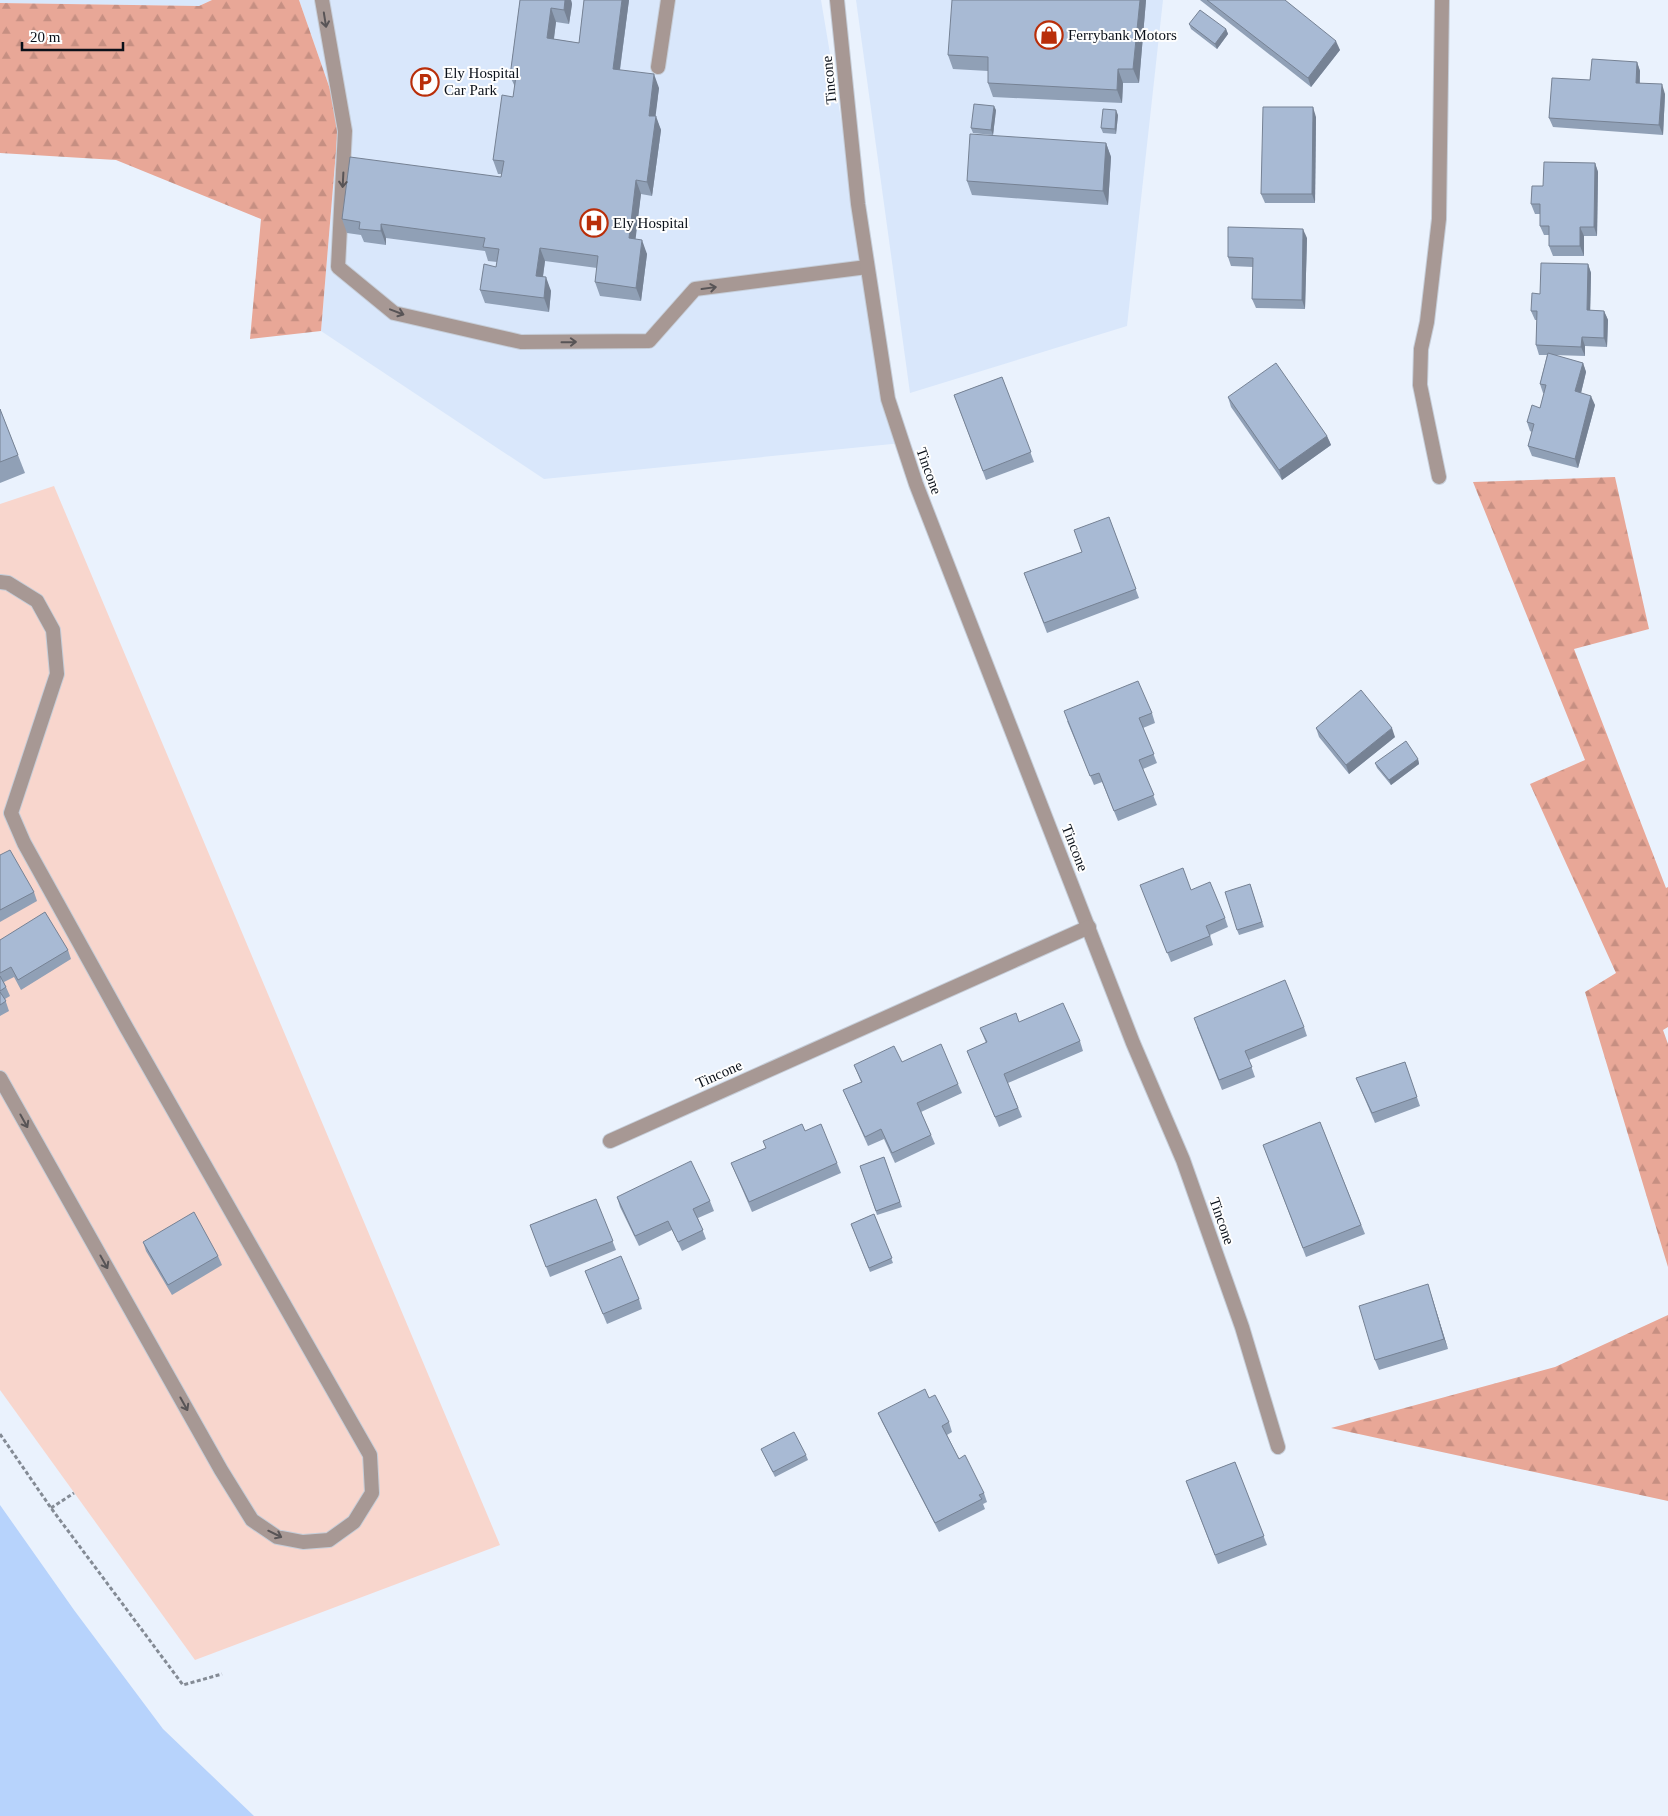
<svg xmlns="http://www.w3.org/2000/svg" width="1668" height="1816" font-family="'Times New Roman',serif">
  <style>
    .built { fill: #d9e7fb }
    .forest { fill: url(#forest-firs) }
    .park { fill: #f8d6cd }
    .water { fill: #b7d3fc }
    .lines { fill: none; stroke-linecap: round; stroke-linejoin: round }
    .service-casing { stroke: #c6ced9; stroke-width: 16 }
    .minor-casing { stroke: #c6ced9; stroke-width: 16 }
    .path { stroke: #848b95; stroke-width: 3; stroke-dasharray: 4 2.5; stroke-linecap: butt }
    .service { stroke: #a79894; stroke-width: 14 }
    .minor { stroke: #a79894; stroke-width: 14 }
    .wall { fill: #90a0b6 }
    .shaded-wall { fill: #768294 }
    .building { fill: #a8bad4; stroke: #768294 }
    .oneway { stroke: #585456 }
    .labels { text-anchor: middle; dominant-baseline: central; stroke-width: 4; stroke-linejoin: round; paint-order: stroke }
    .poi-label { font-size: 15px; fill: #0a1019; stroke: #fefefe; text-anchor: start }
    .street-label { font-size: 15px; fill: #0a1019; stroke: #fefefe }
  </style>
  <defs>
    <pattern id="forest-firs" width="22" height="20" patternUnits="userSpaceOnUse" patternTransform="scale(1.25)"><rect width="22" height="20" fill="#e8a797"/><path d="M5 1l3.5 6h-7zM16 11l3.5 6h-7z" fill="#c68f82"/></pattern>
  </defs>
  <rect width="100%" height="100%" fill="#eaf2fd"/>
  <!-- built -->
  <g class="built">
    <path d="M 0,0 L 212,0 L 199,6 L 0,3 Z"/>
    <path d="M 299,0 L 821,0 L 888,399 L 902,443 L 544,479 L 321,331 L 339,115 Z"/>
    <path d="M 856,0 L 1163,0 L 1127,326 L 910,393 Z"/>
  </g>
  <!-- forest -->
  <g class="forest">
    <path d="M 212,0 L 299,0 L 339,115 L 321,331 L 250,339 L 261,219 L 116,160 L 0,153 L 0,3 L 199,6 Z"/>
    <path d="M 1615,477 L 1649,629 L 1574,649 L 1666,888 L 1668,887 L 1668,1027 L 1663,1030 L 1668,1044 L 1668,1267 L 1585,992 L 1616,973 L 1530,784 L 1585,760 L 1473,482 Z"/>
    <path d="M 1668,1315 L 1668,1501 L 1331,1428 L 1555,1367 Z"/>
  </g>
  <!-- park -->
  <path class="park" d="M 54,486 L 500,1545 L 195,1660 L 0,1390 L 0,504 Z"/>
  <!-- water -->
  <path class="water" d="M 0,1505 L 74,1610 L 163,1729 L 254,1816 L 0,1816 Z"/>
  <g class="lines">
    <!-- service casing -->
    <g class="service-casing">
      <g id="service">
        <path d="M 322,0 L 345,131 L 338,267 L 394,313 L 521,342 L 649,341 L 695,289 L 867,267"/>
        <path d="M 658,67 L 668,0"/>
        <path d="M 0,582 L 8,583 L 37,601 L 53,630 L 57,674 L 11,813 L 24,843 L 126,1027 L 370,1455 L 372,1493 L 354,1522 L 329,1540 L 303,1542 L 277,1537 L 252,1520 L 221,1470 L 0,1078"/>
      </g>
    </g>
    <!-- minor casing -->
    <g class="minor-casing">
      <g id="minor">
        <path d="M 837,0 L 858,204 L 888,399 L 916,484 L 1133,1043 L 1183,1160 L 1242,1327 L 1278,1447"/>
        <path d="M 1439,477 L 1420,385 L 1421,349 L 1427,322 L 1439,219 L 1442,0"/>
        <path d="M 610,1141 L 1089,927"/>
      </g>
    </g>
    <!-- path -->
    <g class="path">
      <path d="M 0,1434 L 51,1508 L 183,1685 L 222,1674"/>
      <path d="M 51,1508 L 74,1493"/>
    </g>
    <!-- service -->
    <use href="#service" class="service"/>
    <!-- minor -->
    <use href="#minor" class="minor"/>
  </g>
  <!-- wall -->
  <g class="wall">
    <path d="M 520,0 L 571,0 L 572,4 L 569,24 L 556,22 L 554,39 L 579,43 L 584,0 L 629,0 L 620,70 L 659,88 L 655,116 L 661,130 L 652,196 L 641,194 L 635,239 L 647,254 L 641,301 L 600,296 L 595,282 L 597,268 L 545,261 L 543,277 L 551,291 L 549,312 L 485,303 L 480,290 L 496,267 L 497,262 L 488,261 L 485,251 L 386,238 L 386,245 L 364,242 L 361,235 L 347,233 L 342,219 L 501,177 L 502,174 L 498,174 L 493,160 L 513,97 L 515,87 L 510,76 Z"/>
    <path d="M 1146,0 L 1139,83 L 1123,83 L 1122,103 L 993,97 L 988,83 L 988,71 L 953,69 L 948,55 Z"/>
    <path d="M 1200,0 L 1285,0 L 1340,50 L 1311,87 Z"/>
    <path d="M 1189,24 L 1226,29 L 1228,34 L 1217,49 L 1191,29 Z"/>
    <path d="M 1637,62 L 1640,71 L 1640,83 L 1665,94 L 1663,135 L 1553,127 L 1549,118 L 1590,80 Z"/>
    <path d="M 996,110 L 993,135 L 973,133 L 971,128 Z"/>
    <path d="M 1118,115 L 1116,134 L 1103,133 L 1101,128 Z"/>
    <path d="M 1316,117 L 1315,203 L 1265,203 L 1261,194 Z"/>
    <path d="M 1106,143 L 1111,157 L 1108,205 L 972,195 L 967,181 Z"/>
    <path d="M 1595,163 L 1598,172 L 1597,236 L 1584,236 L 1584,256 L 1553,256 L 1549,246 L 1549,235 L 1544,235 L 1540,226 L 1540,214 L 1535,214 L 1531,204 L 1543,186 Z"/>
    <path d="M 1307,238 L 1305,309 L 1256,308 L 1252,299 L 1253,267 L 1231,266 L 1228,257 Z"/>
    <path d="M 1588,264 L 1591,273 L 1590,310 L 1604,311 L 1608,320 L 1607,347 L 1585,346 L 1585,356 L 1554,355 L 1583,363 L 1586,372 L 1581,393 L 1595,405 L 1578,468 L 1532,456 L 1528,446 L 1532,432 L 1530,431 L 1527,422 L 1540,408 L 1544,393 L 1543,393 L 1540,384 L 1547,355 L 1539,355 L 1536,345 L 1537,320 L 1535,320 L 1531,311 L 1540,294 Z"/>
    <path d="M 1002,377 L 1034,462 L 986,480 L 954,395 Z"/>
    <path d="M 1228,397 L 1327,436 L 1331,445 L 1282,480 L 1231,407 Z"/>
    <path d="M 0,409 L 25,473 L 0,483 Z"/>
    <path d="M 1109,517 L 1139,598 L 1047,633 L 1024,573 L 1082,552 Z"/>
    <path d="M 1152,713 L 1155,723 L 1143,728 L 1157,763 L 1143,769 L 1157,805 L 1118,821 L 1102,782 L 1094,785 L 1067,721 Z"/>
    <path d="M 1316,728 L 1395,737 L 1349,774 L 1319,737 Z"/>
    <path d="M 1418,759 L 1419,764 L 1391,785 L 1377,768 L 1375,763 Z"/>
    <path d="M 0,855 L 34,892 L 37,901 L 0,922 Z"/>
    <path d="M 1250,884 L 1264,927 L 1239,935 L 1237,930 Z"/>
    <path d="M 1191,890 L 1225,918 L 1228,927 L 1210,935 L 1213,945 L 1171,962 L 1144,895 Z"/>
    <path d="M 0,940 L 68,950 L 71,959 L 21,990 L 14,977 L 4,982 L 6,987 L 10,996 L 5,999 L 9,1011 L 0,1016 Z"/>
    <path d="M 1019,1022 L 1080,1041 L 1083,1051 L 1008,1083 L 1022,1117 L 999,1127 L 967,1051 L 986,1043 L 980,1028 Z"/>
    <path d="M 1197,1027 L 1304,1027 L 1307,1036 L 1249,1060 L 1255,1077 L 1222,1090 Z"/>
    <path d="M 902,1062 L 958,1084 L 962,1093 L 921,1112 L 935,1144 L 895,1163 L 884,1139 L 868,1146 L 847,1099 L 843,1090 L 861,1082 L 854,1065 Z"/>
    <path d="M 1405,1062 L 1420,1106 L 1375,1123 L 1356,1078 Z"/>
    <path d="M 1320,1122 L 1365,1234 L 1306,1257 L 1263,1145 Z"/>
    <path d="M 805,1131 L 837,1163 L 841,1173 L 752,1212 L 731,1163 Z"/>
    <path d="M 884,1157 L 902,1207 L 877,1215 L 860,1166 Z"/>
    <path d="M 617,1197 L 710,1201 L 714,1211 L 698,1218 L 706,1239 L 682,1251 L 672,1230 L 639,1246 L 620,1207 Z"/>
    <path d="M 596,1199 L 616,1250 L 550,1277 L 530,1225 Z"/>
    <path d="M 874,1214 L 893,1263 L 870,1272 L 851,1224 Z"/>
    <path d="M 143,1242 L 218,1256 L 222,1265 L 172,1295 L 146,1251 Z"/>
    <path d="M 585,1271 L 639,1299 L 642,1309 L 607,1324 Z"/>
    <path d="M 1431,1294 L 1448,1349 L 1379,1370 L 1375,1360 Z"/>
    <path d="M 929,1398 L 949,1422 L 952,1432 L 947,1435 L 959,1459 L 984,1493 L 987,1502 L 983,1504 L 985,1509 L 939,1532 L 882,1422 L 878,1413 Z"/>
    <path d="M 761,1449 L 806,1455 L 808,1460 L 775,1477 Z"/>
    <path d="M 1235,1462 L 1267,1545 L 1218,1564 L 1186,1481 Z"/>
  </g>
  <!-- shaded-wall -->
  <g class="shaded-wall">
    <path d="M 565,0 L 571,0 L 572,4 L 569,24 L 564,10 Z"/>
    <path d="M 622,0 L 629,0 L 618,83 L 613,69 Z"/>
    <path d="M 1140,0 L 1146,0 L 1139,83 L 1133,69 Z"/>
    <path d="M 551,8 L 556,22 L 552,52 L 547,38 Z"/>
    <path d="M 1226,29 L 1228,34 L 1217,49 L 1215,44 Z"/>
    <path d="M 1336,41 L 1340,50 L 1311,87 L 1308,78 Z"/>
    <path d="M 1637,62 L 1640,71 L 1639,92 L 1636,83 Z"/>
    <path d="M 1118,69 L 1123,83 L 1122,103 L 1117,90 Z"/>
    <path d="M 654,74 L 659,88 L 654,129 L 649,116 Z"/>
    <path d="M 1662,84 L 1665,94 L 1663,135 L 1659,125 Z"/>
    <path d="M 994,106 L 996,110 L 993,135 L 991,130 Z"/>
    <path d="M 1313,107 L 1316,117 L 1315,203 L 1312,194 Z"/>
    <path d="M 1116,110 L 1118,115 L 1116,134 L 1115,129 Z"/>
    <path d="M 656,116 L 661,130 L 652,196 L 647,182 Z"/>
    <path d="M 1106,143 L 1111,157 L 1108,205 L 1103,191 Z"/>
    <path d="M 1595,163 L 1598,172 L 1597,236 L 1594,227 Z"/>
    <path d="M 636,180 L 641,194 L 634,252 L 629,238 Z"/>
    <path d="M 381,224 L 386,238 L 386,245 L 381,231 Z"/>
    <path d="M 1580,227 L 1584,236 L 1584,256 L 1580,246 Z"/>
    <path d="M 1303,229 L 1307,238 L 1305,309 L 1302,300 Z"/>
    <path d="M 642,240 L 647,254 L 641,301 L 636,288 Z"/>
    <path d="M 540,248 L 545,261 L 541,289 L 536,276 Z"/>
    <path d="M 1588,264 L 1591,273 L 1590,320 L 1587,310 Z"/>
    <path d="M 546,277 L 551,291 L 549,312 L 544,298 Z"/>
    <path d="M 1604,311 L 1608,320 L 1607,347 L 1604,338 Z"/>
    <path d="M 1582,337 L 1585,346 L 1585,356 L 1581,347 Z"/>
    <path d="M 1583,363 L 1586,372 L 1579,401 L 1575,391 Z"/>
    <path d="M 1591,396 L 1595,405 L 1578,468 L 1575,459 Z"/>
    <path d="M 1327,436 L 1331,445 L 1282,480 L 1279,470 Z"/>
    <path d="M 1392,728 L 1395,737 L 1349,774 L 1346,765 Z"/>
    <path d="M 1418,759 L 1419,764 L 1391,785 L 1389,780 Z"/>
    <path d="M 1428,1284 L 1431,1294 L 1448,1349 L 1444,1339 Z"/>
  </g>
  <!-- building -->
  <g class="building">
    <path d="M 520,0 L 565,0 L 564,10 L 551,8 L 547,38 L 579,43 L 584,0 L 622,0 L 613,69 L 654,74 L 649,116 L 656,116 L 647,182 L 636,180 L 629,238 L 642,240 L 636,288 L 595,282 L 598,256 L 540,248 L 536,276 L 546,277 L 544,298 L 480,290 L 484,264 L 496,267 L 499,249 L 483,247 L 485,238 L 381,224 L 381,231 L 359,229 L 360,222 L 342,219 L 350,157 L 501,177 L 504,161 L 493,160 L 502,95 L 513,97 L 516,76 L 510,76 Z"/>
    <path d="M 952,0 L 1140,0 L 1133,69 L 1118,69 L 1117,90 L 988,83 L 988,57 L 948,55 Z"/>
    <path d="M 1207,0 L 1285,0 L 1336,41 L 1308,78 Z"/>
    <path d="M 1200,10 L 1226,29 L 1215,44 L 1189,24 Z"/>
    <path d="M 1592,59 L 1637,62 L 1636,83 L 1662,84 L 1659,125 L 1549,118 L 1552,78 L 1590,80 Z"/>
    <path d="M 974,104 L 994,106 L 991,130 L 971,128 Z"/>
    <path d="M 1263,107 L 1313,107 L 1312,194 L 1261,194 Z"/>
    <path d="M 1103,109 L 1116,110 L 1115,129 L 1101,128 Z"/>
    <path d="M 970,134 L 1106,143 L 1103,191 L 967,181 Z"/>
    <path d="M 1544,162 L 1595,163 L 1594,227 L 1580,227 L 1580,246 L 1549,246 L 1549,226 L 1540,226 L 1540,204 L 1531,204 L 1532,186 L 1543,186 Z"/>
    <path d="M 1228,227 L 1303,229 L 1302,300 L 1252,299 L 1253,258 L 1228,257 Z"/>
    <path d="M 1541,263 L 1588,264 L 1587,310 L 1604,311 L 1604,338 L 1582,337 L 1581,347 L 1536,345 L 1537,311 L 1531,311 L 1532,293 L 1540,294 Z"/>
    <path d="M 1548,353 L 1583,363 L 1575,391 L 1591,396 L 1575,459 L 1528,446 L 1534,424 L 1527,422 L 1532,405 L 1540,408 L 1546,385 L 1540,384 Z"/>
    <path d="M 1276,363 L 1327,436 L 1279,470 L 1228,397 Z"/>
    <path d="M 1002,377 L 1031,452 L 983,471 L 954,395 Z"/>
    <path d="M 0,409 L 18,455 L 0,462 Z"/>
    <path d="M 1109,517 L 1136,589 L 1044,623 L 1024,573 L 1082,552 L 1074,530 Z"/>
    <path d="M 1138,681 L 1152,713 L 1139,718 L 1154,754 L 1139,760 L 1154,795 L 1114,811 L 1099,773 L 1090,776 L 1064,711 Z"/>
    <path d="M 1361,690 L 1392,728 L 1346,765 L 1316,728 Z"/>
    <path d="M 1406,741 L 1418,759 L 1389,780 L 1375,763 Z"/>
    <path d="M 10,850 L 34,892 L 0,910 L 0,855 Z"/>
    <path d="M 1183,868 L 1191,890 L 1210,882 L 1225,918 L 1206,926 L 1210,936 L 1167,953 L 1140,885 Z"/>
    <path d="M 1250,884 L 1262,922 L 1237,930 L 1225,892 Z"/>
    <path d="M 45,912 L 68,950 L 18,980 L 11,967 L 0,973 L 0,940 Z"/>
    <path d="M 0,976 L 6,987 L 0,991 Z"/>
    <path d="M 1285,980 L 1304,1027 L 1245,1051 L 1252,1067 L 1219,1080 L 1194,1018 Z"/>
    <path d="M 0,992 L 6,1001 L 0,1005 Z"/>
    <path d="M 1063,1003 L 1080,1041 L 1004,1074 L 1018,1108 L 995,1117 L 967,1051 L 987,1042 L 980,1028 L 1016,1013 L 1019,1022 Z"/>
    <path d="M 941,1044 L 958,1084 L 917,1103 L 931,1135 L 892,1153 L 881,1129 L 865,1137 L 843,1090 L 862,1082 L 854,1065 L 894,1046 L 902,1062 Z"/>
    <path d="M 1405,1062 L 1417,1097 L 1372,1113 L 1356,1078 Z"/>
    <path d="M 1320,1122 L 1361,1225 L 1303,1248 L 1263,1145 Z"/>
    <path d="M 802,1124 L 805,1131 L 821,1124 L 837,1163 L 749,1202 L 731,1163 L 766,1148 L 763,1141 Z"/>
    <path d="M 884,1157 L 900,1202 L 876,1211 L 860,1166 Z"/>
    <path d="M 691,1161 L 710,1201 L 693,1209 L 703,1230 L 678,1242 L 668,1221 L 635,1236 L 617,1197 Z"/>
    <path d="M 596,1199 L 613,1241 L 546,1267 L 530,1225 Z"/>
    <path d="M 194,1212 L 218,1256 L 168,1285 L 143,1242 Z"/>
    <path d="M 874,1214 L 892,1258 L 869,1268 L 851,1224 Z"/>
    <path d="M 621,1256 L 639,1299 L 603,1314 L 585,1271 Z"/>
    <path d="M 1428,1284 L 1444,1339 L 1375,1360 L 1359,1306 Z"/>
    <path d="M 925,1389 L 929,1398 L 935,1395 L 949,1422 L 942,1426 L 959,1459 L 965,1455 L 984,1493 L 979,1495 L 982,1499 L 935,1523 L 878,1413 Z"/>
    <path d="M 794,1432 L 806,1455 L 773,1472 L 761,1449 Z"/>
    <path d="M 1235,1462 L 1264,1536 L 1215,1555 L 1186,1481 Z"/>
  </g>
  <!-- one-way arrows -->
  <defs><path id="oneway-shaft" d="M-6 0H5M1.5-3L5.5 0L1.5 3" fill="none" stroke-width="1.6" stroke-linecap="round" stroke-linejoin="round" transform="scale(1.25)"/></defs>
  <g class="oneway">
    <use href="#oneway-shaft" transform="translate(325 20) rotate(81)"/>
    <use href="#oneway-shaft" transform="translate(343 180) rotate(93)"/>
    <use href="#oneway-shaft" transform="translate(709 288) rotate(-8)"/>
    <use href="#oneway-shaft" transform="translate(397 312) rotate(21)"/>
    <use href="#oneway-shaft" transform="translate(569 342) rotate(-1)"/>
    <use href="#oneway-shaft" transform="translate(24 1121) rotate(61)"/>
    <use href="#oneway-shaft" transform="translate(104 1262) rotate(61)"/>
    <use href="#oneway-shaft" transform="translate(184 1404) rotate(61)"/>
    <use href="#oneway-shaft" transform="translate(275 1534) rotate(26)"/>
  </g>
  <!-- icons -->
  <defs>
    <g id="shop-ring" transform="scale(1.4375)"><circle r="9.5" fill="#fefefe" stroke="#b92e09" stroke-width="1.5"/><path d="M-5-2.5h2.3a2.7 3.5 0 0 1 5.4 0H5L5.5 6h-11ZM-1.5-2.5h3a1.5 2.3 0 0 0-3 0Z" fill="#b92e09"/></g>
    <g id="parking-ring" transform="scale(1.4375)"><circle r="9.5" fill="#fefefe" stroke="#b92e09" stroke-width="1.5"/><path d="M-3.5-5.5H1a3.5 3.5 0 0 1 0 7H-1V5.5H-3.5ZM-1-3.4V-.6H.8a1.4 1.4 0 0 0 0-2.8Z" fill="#b92e09"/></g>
    <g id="hospital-ring" transform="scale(1.4375)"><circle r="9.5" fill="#fefefe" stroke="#b92e09" stroke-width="1.5"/><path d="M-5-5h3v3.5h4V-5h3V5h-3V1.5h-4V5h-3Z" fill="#b92e09"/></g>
  </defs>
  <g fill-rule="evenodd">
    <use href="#shop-ring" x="1049" y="35"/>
    <use href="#parking-ring" x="425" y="82"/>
    <use href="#hospital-ring" x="594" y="223"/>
  </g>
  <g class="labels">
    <!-- poi labels -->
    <g class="poi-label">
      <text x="1068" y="35">Ferrybank Motors</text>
      <text x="444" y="73">Ely Hospital<tspan x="444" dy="17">Car Park</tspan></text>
      <text x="613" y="223">Ely Hospital</text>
    </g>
    <!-- street labels -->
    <g class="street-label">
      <text transform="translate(829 80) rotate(-96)">Tincone</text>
      <text transform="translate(929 471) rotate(70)">Tincone</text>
      <text transform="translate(1075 848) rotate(69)">Tincone</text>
      <text transform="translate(719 1074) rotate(-24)">Tincone</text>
      <text transform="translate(1222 1221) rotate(71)">Tincone</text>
    </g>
  </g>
  <!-- scale -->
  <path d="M22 42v8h101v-8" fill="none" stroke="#0a1019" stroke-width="2.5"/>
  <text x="30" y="42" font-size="15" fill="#0a1019" stroke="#fefefe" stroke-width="4" paint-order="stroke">20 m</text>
</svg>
